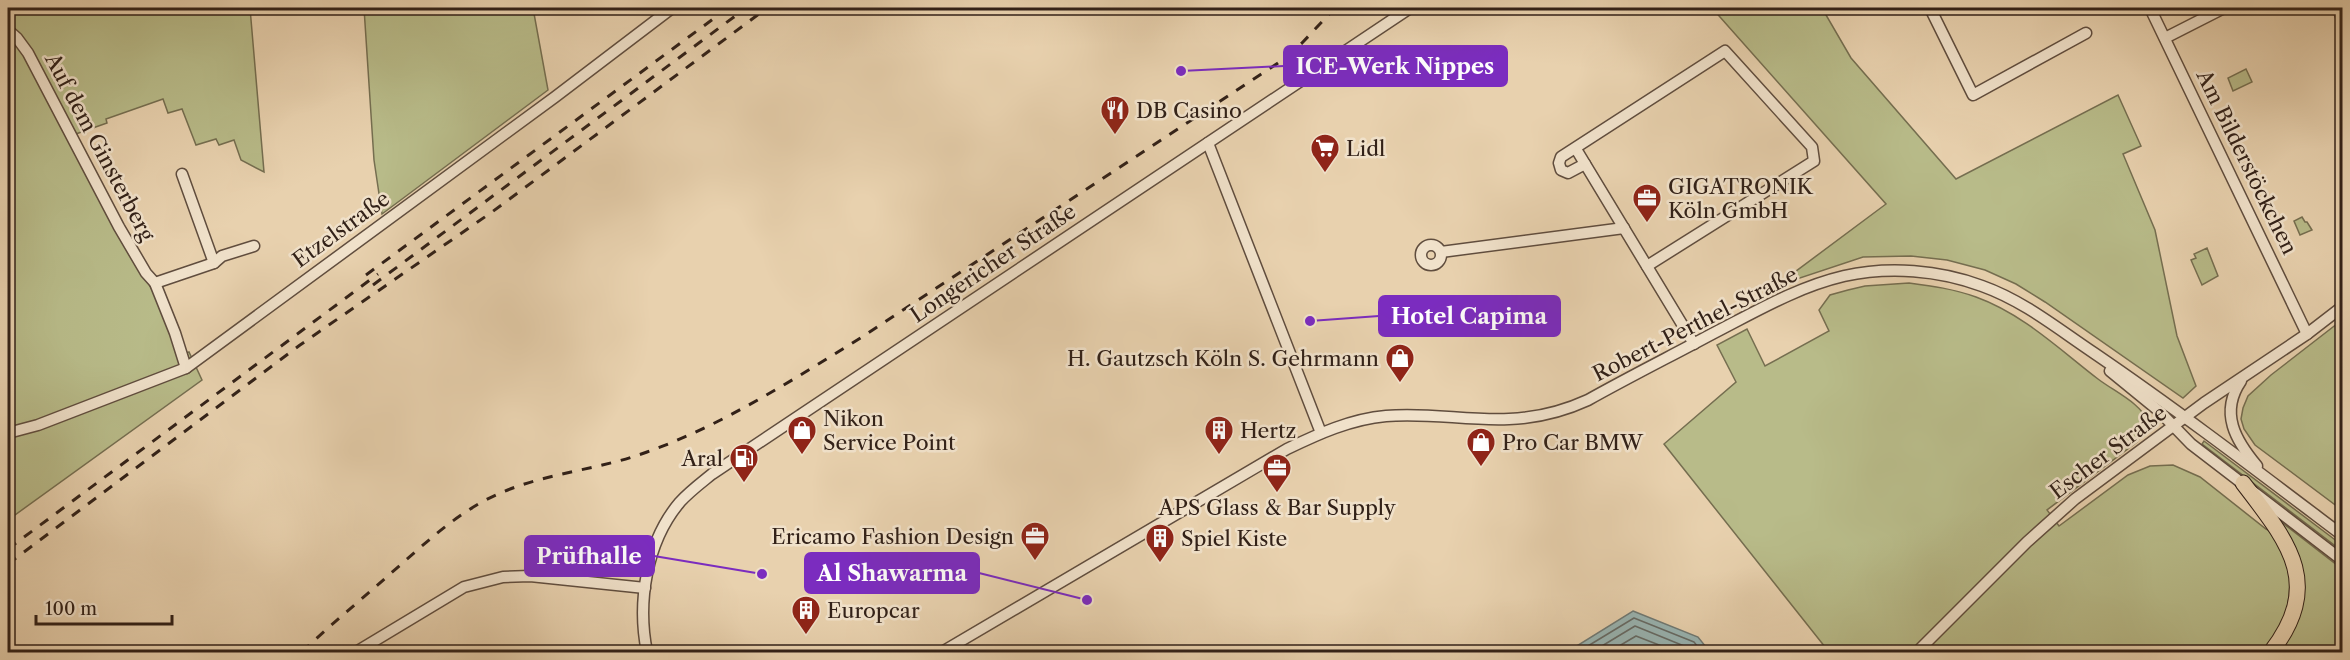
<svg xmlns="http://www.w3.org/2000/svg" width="2350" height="660" font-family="'Libre Caslon Text',serif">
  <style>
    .green { fill: #b8bb89; stroke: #756e50; stroke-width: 1.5 }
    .water { fill: #99b5b3; stroke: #707a75; stroke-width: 1.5 }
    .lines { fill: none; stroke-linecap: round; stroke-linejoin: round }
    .shore { stroke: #666b66; stroke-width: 1.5 }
    .minor-casing { stroke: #604d3e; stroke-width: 13 }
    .highway-casing { stroke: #322118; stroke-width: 17 }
    .minor { stroke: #f0e1ca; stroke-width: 10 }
    .highway { stroke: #e8d1ae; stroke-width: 15 }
    .rail { stroke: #322118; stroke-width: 3; stroke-dasharray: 10 10; stroke-linecap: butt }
    .labels { text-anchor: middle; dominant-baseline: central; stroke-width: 5; stroke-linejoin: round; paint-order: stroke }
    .poi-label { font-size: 21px; fill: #322118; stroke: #f0e1ca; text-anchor: start }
    .street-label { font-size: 21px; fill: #322118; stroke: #f0e1ca }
    .leader { fill: none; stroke: #7b2cbf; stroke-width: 2 }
    .callout-dot { fill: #7b2cbf; stroke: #f0e1ca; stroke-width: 2 }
    .callout { fill: #7b2cbf; stroke: #7b2cbf; stroke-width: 2 }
    .callout-label { font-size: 22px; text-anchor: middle; font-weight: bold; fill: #fff }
  </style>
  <rect width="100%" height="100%" fill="#e8d1ae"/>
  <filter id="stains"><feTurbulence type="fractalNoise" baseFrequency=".00333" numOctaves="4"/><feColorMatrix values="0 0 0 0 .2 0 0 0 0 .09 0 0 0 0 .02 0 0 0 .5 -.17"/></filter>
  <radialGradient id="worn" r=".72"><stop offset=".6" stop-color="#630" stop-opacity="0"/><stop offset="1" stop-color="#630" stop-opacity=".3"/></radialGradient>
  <!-- green -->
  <g class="green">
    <path d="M 8,8 L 250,8 L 264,172 L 241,160 L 234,140 L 219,145 L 216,139 L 196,145 L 182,109 L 168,113 L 163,99 L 106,119 L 107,123 L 73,135 L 116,229 L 153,291 L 183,354 L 189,352 L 202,380 L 8,520 Z"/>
    <path d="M 364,8 L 533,8 L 548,90 L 382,214 L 374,160 Z"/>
    <path d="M 1712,8 L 1822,8 L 1851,58 L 1956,179 L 2118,95 L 2141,146 L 2123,154 L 2155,230 L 2177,336 L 2196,386 L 2183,398 L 2045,302 L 2016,284 L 1985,270 L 1947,260 L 1911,256 L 1863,257 L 1776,286 L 1886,204 Z"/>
    <path d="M 2246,69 L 2252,82 L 2233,91 L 2228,78 Z"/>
    <path d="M 2302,217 L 2305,222 L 2307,222 L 2312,230 L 2300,235 L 2294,221 Z"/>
    <path d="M 2207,248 L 2218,276 L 2202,285 L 2191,260 L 2196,258 L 2194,254 Z"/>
    <path d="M 1909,283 C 1932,286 1954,289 1976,297 C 2023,314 2059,349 2098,379 C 2115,392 2141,403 2149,423 L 2137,442 L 2047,510 L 2059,526 L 2128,475 L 2150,466 L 2173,465 L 2200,477 L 2266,529 C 2299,542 2293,611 2277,635 C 2273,642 2266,647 2260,652 L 1829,652 L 1664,444 L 1736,382 L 1717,345 L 1747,329 L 1765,366 L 1829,331 L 1819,310 L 1830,295 L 1848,290 L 1865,286 Z"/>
    <path d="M 2342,320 L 2342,510 L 2255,445 L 2244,429 L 2241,419 L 2243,408 L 2248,396 L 2271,375 Z"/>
    <path d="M 2204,441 L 2342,545 L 2342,551 L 2202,444 Z"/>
    <path d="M 2280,521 L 2342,569 L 2342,649 L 2323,652 L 2277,652 L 2299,609 Z"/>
  </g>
  <!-- water -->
  <path class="water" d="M 1633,611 L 1698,637 L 1710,652 L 1567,652 Z"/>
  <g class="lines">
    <!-- shore -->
    <g class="shore">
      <path d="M 1578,652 L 1634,618 L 1694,642 L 1702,652"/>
      <path d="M 1592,652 L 1635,626 L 1689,648 L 1693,652"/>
      <path d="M 1609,652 L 1636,636 L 1677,652"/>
    </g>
    <!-- minor casing -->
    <g class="minor-casing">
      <g id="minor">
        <path d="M 1930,8 L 1973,95 L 2086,33"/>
        <path d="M 2150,8 L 2307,334"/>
        <path d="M 2338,8 L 2342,19"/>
        <path d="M 8,30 L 17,38 L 28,53 L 119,227 L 146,273 L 155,283 L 175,333 L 186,368"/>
        <path d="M 2165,38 L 2224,8"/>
        <path d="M 1208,143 L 1321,433"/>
        <path d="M 1576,149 L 1694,344"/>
        <path d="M 1585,164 L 1568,173 L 1561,170 L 1559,163 L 1561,157 L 1725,51 L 1812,147 L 1814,161 L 1647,266"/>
        <path d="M 182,174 L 214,263"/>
        <circle cx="1431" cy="255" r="10"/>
        <path d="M 1441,252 L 1624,228"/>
        <path d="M 155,283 L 214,263 L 222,256 L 254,246"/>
        <path d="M 2110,371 L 2159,411 L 2191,444 L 2342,560"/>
        <path d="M 2241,381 C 2219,413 2236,441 2257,466"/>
        <path d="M 8,433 L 38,425 L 186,368 L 555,97 L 672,8"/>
        <path d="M 356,652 L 464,587 L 503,577 L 530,576 L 645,588"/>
        <path d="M 647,652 C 637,603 646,542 680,502 C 690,491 701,483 712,474 L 1410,8"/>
        <path d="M 942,652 L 1287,449 C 1318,434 1351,419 1386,416 C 1427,412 1468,421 1509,419 C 1536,418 1564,411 1588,400 C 1629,377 1671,356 1712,334 C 1755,312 1797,287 1844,276 C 1889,266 1939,270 1982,286 C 2024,301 2058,329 2094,353 C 2179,411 2260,473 2342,535"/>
        <path d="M 1917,652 L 2027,542 L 2075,499 L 2204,403 L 2307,334 L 2342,307"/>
      </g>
    </g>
    <!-- highway casing -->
    <g class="highway-casing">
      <path id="highway" d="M 2243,483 C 2288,542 2324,583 2271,652"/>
    </g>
    <!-- minor -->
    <use href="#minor" class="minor"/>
    <!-- highway -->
    <use href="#highway" class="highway"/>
    <!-- rail -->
    <g class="rail">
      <path d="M 366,275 L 728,8"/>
      <path d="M 373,285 L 746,8"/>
      <path d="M 8,549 L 378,274"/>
      <path d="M 8,564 L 300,345 L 492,212 L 767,8"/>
      <path d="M 302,652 C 330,625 361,600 390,574 C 420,548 448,521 482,502 C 534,473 593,472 647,452 C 723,425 794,379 862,337 L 1278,63 L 1302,43 L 1335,8"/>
    </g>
  </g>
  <!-- icons -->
  <defs>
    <g id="restaurant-pin" transform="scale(1.5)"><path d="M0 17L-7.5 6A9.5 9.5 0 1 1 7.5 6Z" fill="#8f2418" stroke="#f0e1ca"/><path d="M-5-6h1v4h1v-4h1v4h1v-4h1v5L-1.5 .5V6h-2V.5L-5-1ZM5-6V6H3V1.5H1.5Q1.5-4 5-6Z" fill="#fff"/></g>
    <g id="supermarket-pin" transform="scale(1.5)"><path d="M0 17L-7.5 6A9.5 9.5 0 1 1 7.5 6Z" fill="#8f2418" stroke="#f0e1ca"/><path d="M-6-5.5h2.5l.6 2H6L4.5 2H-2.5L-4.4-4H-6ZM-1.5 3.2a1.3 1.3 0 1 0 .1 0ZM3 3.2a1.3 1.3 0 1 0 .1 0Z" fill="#fff"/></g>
    <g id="office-pin" transform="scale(1.5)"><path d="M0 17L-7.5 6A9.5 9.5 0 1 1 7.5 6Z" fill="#8f2418" stroke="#f0e1ca"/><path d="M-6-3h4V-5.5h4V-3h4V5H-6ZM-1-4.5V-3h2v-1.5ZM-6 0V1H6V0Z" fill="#fff"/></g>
    <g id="shop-pin" transform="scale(1.5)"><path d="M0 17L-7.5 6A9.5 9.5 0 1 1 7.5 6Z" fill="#8f2418" stroke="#f0e1ca"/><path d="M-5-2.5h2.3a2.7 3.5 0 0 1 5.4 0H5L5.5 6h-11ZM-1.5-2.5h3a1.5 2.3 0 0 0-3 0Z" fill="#fff"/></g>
    <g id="building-pin" transform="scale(1.5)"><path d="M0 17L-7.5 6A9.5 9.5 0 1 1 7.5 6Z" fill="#8f2418" stroke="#f0e1ca"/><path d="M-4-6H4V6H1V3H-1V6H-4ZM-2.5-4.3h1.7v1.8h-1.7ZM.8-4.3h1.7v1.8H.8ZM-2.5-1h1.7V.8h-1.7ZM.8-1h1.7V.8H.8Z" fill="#fff"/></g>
    <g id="fuel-pin" transform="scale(1.5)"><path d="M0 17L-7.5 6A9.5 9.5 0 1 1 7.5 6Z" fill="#8f2418" stroke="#f0e1ca"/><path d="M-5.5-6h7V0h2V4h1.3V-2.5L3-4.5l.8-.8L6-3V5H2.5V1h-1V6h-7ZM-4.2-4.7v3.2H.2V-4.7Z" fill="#fff"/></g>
  </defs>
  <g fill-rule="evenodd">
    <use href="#restaurant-pin" x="1115" y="110"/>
    <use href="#supermarket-pin" x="1325" y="148"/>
    <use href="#office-pin" x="1647" y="198"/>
    <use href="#shop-pin" x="1400" y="358"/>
    <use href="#shop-pin" x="802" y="430"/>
    <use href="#building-pin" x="1219" y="430"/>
    <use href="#shop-pin" x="1481" y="442"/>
    <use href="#fuel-pin" x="744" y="458"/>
    <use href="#office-pin" x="1277" y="468"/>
    <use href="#office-pin" x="1035" y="536"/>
    <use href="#building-pin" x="1160" y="538"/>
    <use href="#building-pin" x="806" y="610"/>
  </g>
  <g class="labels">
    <!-- poi labels -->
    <g class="poi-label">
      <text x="1136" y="110">DB Casino</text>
      <text x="1346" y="148">Lidl</text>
      <text x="1668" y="186">GIGATRONIK<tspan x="1668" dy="24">Köln GmbH</tspan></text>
      <text x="1379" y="358" text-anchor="end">H. Gautzsch Köln S. Gehrmann</text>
      <text x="823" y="418">Nikon<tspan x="823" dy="24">Service Point</tspan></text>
      <text x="1240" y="430">Hertz</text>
      <text x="1502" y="442">Pro Car BMW</text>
      <text x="723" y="458" text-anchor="end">Aral</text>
      <text x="1277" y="507" text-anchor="middle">APS Glass &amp; Bar Supply</text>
      <text x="1014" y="536" text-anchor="end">Ericamo Fashion Design</text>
      <text x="1181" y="538">Spiel Kiste</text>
      <text x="827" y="610">Europcar</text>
    </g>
    <!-- street labels -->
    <g class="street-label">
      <text transform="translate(100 147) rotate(62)">Auf dem Ginsterberg</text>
      <text transform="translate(2247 162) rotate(64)">Am Bilderstöckchen</text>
      <text transform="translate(341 229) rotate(-36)">Etzelstraße</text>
      <text transform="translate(993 263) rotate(-34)">Longericher Straße</text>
      <text transform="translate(1695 324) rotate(-27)">Robert-Perthel-Straße</text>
      <text transform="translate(2108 452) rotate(-37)">Escher Straße</text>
    </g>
  </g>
  <!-- callouts -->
  <path class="leader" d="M1181 71L1284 66M1310 321L1379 316M762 574L654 556M1087 600L979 573"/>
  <g class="callout-dot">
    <circle cx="1181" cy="71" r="6"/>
    <circle cx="1310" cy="321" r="6"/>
    <circle cx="762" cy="574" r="6"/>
    <circle cx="1087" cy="600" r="6"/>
  </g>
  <g class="callout">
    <rect x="1284" y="46" width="223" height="40" rx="6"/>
    <rect x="1379" y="296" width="181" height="40" rx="6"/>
    <rect x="525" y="536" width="129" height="40" rx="6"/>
    <rect x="805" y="553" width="174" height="40" rx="6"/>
  </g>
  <g class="callout-label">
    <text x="1395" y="74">ICE-Werk Nippes</text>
    <text x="1469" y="324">Hotel Capima</text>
    <text x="589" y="564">Prüfhalle</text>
    <text x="892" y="581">Al Shawarma</text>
  </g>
  <!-- margin -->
  <rect width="2350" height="660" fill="none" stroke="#e8d1ae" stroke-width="30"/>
  <rect x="9" y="9" width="2332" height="642" fill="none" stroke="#322118" stroke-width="3"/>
  <rect x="15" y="15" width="2320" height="630" fill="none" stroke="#322118" stroke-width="1.5"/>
  <!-- scale -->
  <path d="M36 615v9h136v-9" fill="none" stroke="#322118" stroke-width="3"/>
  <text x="45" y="615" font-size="18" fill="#322118" stroke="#f0e1ca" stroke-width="4.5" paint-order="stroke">100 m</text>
  <rect width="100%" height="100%" filter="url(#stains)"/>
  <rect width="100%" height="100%" fill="url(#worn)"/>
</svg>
